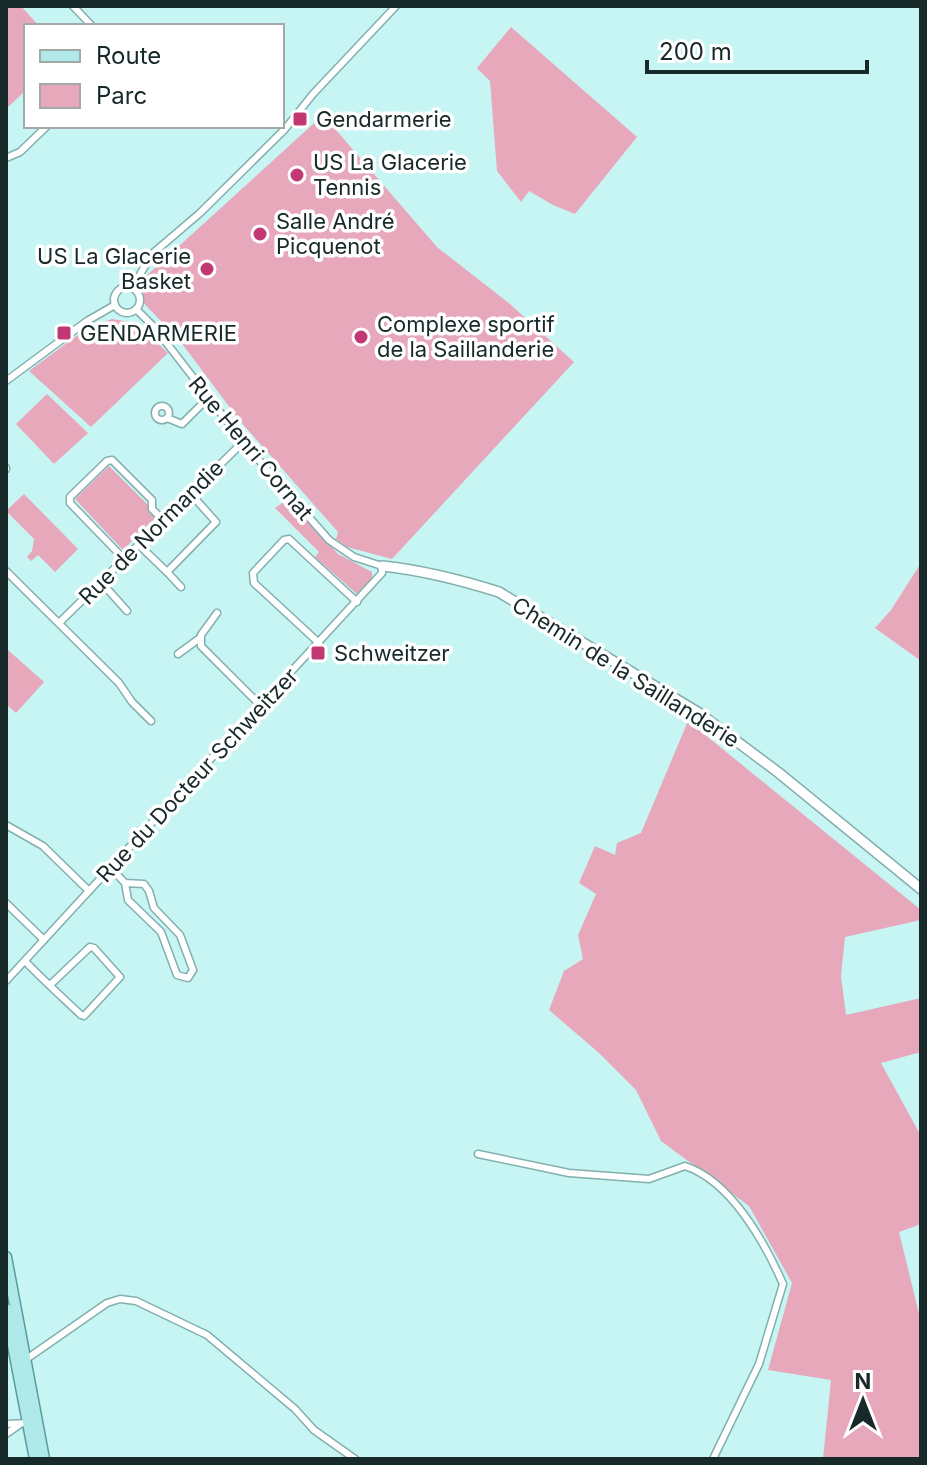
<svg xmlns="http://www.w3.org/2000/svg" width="927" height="1465" font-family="Inter,sans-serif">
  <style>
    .green { fill: #e8a8bc }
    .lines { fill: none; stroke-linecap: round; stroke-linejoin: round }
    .street-casing { stroke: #83afae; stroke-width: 9 }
    .secondary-casing { stroke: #83afae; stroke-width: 12 }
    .primary-casing { stroke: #589d9c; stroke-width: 13 }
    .street { stroke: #fff; stroke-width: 6 }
    .secondary { stroke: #fff; stroke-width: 9 }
    .primary { stroke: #afe9e9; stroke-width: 10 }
    .poi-dot { fill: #c13873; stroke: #fff; stroke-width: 3 }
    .labels { text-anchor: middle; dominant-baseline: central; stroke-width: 7; stroke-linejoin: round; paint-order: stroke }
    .poi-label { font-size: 22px; fill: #182929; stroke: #fff; text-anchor: start }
    .street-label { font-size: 22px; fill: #182929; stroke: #fff }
  </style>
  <rect width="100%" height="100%" fill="#c7f5f4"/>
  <!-- green -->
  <g class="green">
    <path d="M 6,6 L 21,6 L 39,26 L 26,26 L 26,90 L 6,109 Z"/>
    <path d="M 511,27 L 637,137 L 575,214 L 553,205 L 529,191 L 521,202 L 497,171 L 490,81 L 477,68 Z"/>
    <path d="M 323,115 L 437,247 L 510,304 L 574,362 L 392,559 L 347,547 L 336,539 L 338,532 L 240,421 L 180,341 L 137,296 L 134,287 Z"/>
    <path d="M 112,319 L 137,323 L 168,353 L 91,427 L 29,371 L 87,328 Z"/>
    <path d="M 47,394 L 88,433 L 54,464 L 16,424 Z"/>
    <path d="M 109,466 L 148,505 L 149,513 L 155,518 L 123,550 L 75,499 Z"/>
    <path d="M 24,494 L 78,549 L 55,572 L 38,555 L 31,561 L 27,557 L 32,551 L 34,539 L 6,511 Z"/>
    <path d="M 288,499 L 338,554 L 372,572 L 372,580 L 358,595 L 315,557 L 319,552 L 275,508 Z"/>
    <path d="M 921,563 L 921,661 L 875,628 L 891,610 Z"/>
    <path d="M 8,650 L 44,682 L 16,713 L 6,704 Z"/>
    <path d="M 688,721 L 921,910 L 921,920 L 845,937 L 841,976 L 846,1015 L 921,998 L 921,1052 L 881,1063 L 921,1136 L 921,1224 L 899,1232 L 921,1322 L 921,1459 L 823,1459 L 831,1380 L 768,1370 L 792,1283 L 749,1206 L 661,1141 L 636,1090 L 599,1053 L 549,1010 L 564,971 L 583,959 L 578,935 L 596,894 L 579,883 L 595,846 L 615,855 L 617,843 L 641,833 Z"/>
  </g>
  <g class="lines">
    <!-- street casing -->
    <g class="street-casing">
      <g id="street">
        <path d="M 73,6 L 92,26"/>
        <path d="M 6,158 L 20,152 L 47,126"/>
        <circle cx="127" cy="300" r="13"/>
        <path d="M 132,288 L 152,254 L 200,213 L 285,129 L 313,94 L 396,6"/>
        <path d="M 6,381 L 87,321 L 115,305"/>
        <circle cx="162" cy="413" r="7"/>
        <path d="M 167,418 L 182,424 L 208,398"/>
        <path d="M 6,468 L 6,469"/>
        <path d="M 139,545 L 167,572 L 216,522 L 190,493"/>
        <path d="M 124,559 L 70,503 L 70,497 L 107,461 L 112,460 L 152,500 L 152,509 L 163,520"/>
        <path d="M 6,571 L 119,683 L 132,702 L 151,721"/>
        <path d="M 167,572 L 181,587"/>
        <path d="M 101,582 L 127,611"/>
        <path d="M 217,613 L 201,635 L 201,646 L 261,706"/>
        <path d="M 59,623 L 243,442"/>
        <path d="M 319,643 L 254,583 L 253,573 L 284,540 L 289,539 L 357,602"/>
        <path d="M 178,654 L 200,638"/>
        <path d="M 6,825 L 43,846 L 89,891"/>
        <path d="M 111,868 L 125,883 L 128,900 L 161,932 L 177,975 L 188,978 L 193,970 L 180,935 L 154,908 L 149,891 L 144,884 L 125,883"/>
        <path d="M 6,903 L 44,940"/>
        <path d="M 25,961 C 43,980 62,997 81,1015 L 84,1016 L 120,977 L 94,948 L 90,947 L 50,985"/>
        <path d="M 6,981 L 382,573 L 382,566 L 354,557 L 329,540 L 243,442 L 155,328 L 136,309"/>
        <path d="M 478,1154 L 569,1173 L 649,1179 L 685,1166 C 731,1181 765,1243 783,1284 L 759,1364 L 713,1459"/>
        <path d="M 25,1360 L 107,1303 L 120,1299 L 136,1301 L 207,1335 L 295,1409 L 314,1430 L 355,1459"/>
        <path d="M 6,1424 L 30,1423"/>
        <path d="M 6,1434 L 19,1425"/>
      </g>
    </g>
    <!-- secondary casing -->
    <g class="secondary-casing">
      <path id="secondary" d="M 382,566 C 421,570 461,580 499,592 L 699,713 L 779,773 L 921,889"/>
    </g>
    <!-- primary casing -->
    <g class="primary-casing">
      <g id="primary">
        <path d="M 6,1257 L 44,1459"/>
        <path d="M 6,1309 L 35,1459"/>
      </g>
    </g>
    <!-- street -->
    <use href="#street" class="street"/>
    <!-- secondary -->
    <use href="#secondary" class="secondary"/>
    <!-- primary -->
    <use href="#primary" class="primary"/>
  </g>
  <!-- markers -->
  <g class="poi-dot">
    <rect x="292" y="111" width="16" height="16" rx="4"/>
    <circle cx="297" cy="175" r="8"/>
    <circle cx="260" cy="234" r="8"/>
    <circle cx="207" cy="269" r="8"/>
    <rect x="56" y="325" width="16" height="16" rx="4"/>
    <circle cx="361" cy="337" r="8"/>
    <rect x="310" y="645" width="16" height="16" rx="4"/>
  </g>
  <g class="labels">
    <!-- poi labels -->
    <g class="poi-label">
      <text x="316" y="119">Gendarmerie</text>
      <text x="313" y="162">US La Glacerie<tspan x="313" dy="25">Tennis</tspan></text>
      <text x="276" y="221">Salle André<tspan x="276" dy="25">Picquenot</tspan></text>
      <text x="191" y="256" text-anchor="end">US La Glacerie<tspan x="191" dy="25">Basket</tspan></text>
      <text x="377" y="324">Complexe sportif<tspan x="377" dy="25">de la Saillanderie</tspan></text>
      <text x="80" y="333">GENDARMERIE</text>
      <text x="334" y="653">Schweitzer</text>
    </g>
    <!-- street labels -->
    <g class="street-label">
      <text transform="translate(251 448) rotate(50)">Rue Henri Cornat</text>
      <text transform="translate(151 532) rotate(-45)">Rue de Normandie</text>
      <text transform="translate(626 672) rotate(32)">Chemin de la Saillanderie</text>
      <text transform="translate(197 775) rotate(-47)">Rue du Docteur Schweitzer</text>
    </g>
  </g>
  <!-- border -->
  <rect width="927" height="1465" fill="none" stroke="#182929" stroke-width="16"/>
  <!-- legend -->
  <rect x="24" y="24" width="260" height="104" fill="#ffffff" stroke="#a3a9a9" stroke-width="2"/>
  <rect x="40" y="50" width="40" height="12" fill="#afe9e9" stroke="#a3a9a9" stroke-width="2"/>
  <text x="96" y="64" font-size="24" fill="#182929">Route</text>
  <rect x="40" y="84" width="40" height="24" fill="#e8a8bc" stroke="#a3a9a9" stroke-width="2"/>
  <text x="96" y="104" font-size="24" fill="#182929">Parc</text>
  <!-- north arrow -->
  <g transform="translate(863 1401)" stroke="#ffffff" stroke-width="6" paint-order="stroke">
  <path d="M0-6L14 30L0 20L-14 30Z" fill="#182929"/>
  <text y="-12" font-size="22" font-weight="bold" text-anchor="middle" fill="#182929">N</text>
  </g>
  <!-- scale -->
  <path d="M647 60v12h220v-12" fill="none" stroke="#182929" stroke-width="4"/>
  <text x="659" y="60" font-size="24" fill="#182929" stroke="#ffffff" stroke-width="6" paint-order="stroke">200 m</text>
</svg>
